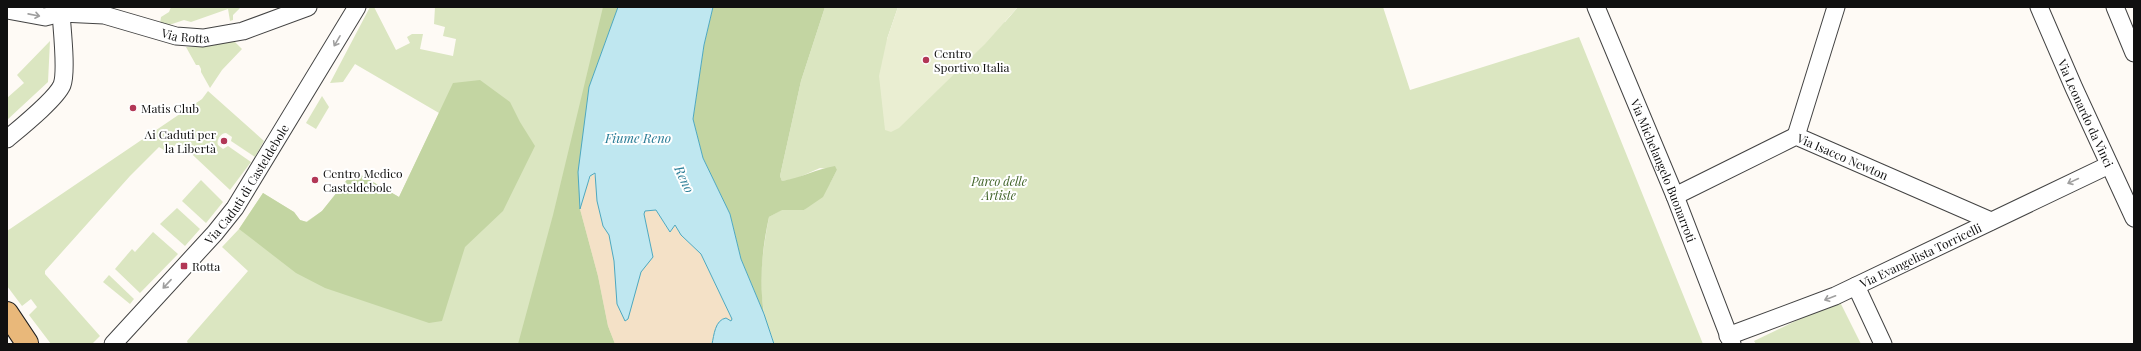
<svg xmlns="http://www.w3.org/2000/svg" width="2141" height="351" font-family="'Playfair Display',serif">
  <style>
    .green { fill: #dbe6c1 }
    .forest { fill: #c3d5a2 }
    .sand { fill: #f4e1c7 }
    .pitch { fill: #eaeed2 }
    .water { fill: #bfe7f0; stroke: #4ea8bf }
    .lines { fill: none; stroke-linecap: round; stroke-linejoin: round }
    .minor-casing { stroke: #434343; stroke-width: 19 }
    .major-casing { stroke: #212121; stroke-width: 24 }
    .minor { stroke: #fff; stroke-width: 17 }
    .major { stroke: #e9b87a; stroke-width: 22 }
    .oneway { stroke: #9f9f9f }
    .poi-dot { fill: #b23756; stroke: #fff; stroke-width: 1.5 }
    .labels { text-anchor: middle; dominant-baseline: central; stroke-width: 4; stroke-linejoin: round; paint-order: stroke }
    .street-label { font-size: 12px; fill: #101010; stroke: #fff }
    .poi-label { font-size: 12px; fill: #101010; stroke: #fff; text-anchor: start }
    .park-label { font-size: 12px; font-style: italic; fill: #3f6227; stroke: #fff }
    .water-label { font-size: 13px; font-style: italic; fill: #277b95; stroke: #fff }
  </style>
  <rect width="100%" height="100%" fill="#fefaf5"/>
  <!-- green -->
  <g class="green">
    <path d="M 171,7 L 239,7 L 240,8 L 233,15 L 233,20 L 230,21 L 228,9 L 191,22 L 184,20 L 166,26 L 160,24 L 161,17 L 169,12 Z"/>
    <path d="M 370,7 L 374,7 L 396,50 L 410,43 L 407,37 L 412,34 L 423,34 L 420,49 L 453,56 L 456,39 L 443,36 L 445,27 L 434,24 L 435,7 L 618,7 L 589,87 L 578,172 L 580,207 L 592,173 L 712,344 L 188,344 L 187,341 L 248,271 L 222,247 L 239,229 L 263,193 L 294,212 L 300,220 L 306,222 L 322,211 L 354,171 L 399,197 L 439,113 L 355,64 L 343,82 L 330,83 Z"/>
    <path d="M 825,7 L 898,7 L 887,39 L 1005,22 L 1018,7 L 1383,7 L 1410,90 L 1579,37 L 1703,344 L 774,344 C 772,333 765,323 764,312 C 758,281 763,248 769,217 L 781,210 L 804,210 L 830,183 L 837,170 L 820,168 L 795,179 L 782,181 L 780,176 L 801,81 Z"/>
    <path d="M 233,40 L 242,49 L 222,70 L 210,88 L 201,72 L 201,69 L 199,65 L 196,65 L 186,47 L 206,46 Z"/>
    <path d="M 50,41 L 48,82 L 7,120 L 7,98 L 24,83 L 17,75 Z"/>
    <path d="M 208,91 L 264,141 L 255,157 L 231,141 L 232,137 L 226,133 C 221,133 216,140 218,145 L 223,149 L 228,146 L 251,162 L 230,190 L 179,142 L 167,152 L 159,147 L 130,176 L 45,271 L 45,274 L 100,336 L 92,344 L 51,344 L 29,315 L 37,307 L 31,299 L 22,306 L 7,286 L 7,231 L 202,99 Z"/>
    <path d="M 322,96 L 329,107 L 316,129 L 306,123 Z"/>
    <path d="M 201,180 L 223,202 L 206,223 L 182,201 Z"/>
    <path d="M 177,208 L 200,229 L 185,246 L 160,224 Z"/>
    <path d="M 153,232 L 178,254 L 140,293 L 115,269 L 132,249 L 135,252 Z"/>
    <path d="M 109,275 L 134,299 L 130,304 L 103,282 Z"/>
    <path d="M 1839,300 L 1861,344 L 1756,344 L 1754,341 Z"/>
  </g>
  <!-- forest -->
  <g class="forest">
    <path d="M 603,7 L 618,7 L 589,87 L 580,209 L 598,276 L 608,326 L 615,344 L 518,344 L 553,215 Z"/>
    <path d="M 713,7 L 825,7 L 801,81 L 780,176 L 782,181 C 801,178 816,169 835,166 L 837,170 L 823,197 L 804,210 L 782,210 L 769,217 C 762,249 759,282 764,314 L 741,259 L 730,214 L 703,158 L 693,119 L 704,45 Z"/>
    <path d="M 480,80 L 510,102 L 520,122 L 535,146 L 503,211 L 465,247 L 442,321 L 429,323 L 325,288 L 296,273 L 239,229 L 263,193 L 294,212 L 300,220 L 307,222 L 322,211 L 354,171 L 399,197 L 453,83 Z"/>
  </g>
  <!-- sand -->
  <path class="sand" d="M 594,172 L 603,226 L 609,235 L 628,319 L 641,272 L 653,257 L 644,214 L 645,211 L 656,210 L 669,231 L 674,224 L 681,235 L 701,254 L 732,319 L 731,321 L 722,319 C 716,326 714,335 712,344 L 615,344 L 608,326 L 598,276 L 580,209 L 584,191 Z"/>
  <!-- pitch -->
  <path class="pitch" d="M 898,7 L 1018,7 L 985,44 L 899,128 L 891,132 L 885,130 L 879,76 L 887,39 Z"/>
  <!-- water -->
  <path class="water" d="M 618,7 L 713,7 L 704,45 L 693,119 L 703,158 L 730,214 L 741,259 L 764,314 L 774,344 L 712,344 C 714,335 715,320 726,318 L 731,321 L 732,319 L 701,254 L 681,235 L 675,225 L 670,232 L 656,210 L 645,211 L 644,214 L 653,257 L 641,272 L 628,319 L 625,321 L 617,304 L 614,261 L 609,235 L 603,226 L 597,201 L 595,173 L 590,176 L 580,209 L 578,172 L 589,87 Z"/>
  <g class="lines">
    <!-- minor casing -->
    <g class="minor-casing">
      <g id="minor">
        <path id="s1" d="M 1596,7 L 1675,196 L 1732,344"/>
        <path id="s2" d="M 2039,7 L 2074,88 L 2134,218"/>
        <path d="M 2115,7 L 2134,53"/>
        <path d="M 7,10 L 45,17 L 61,13"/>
        <path d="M 1796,136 L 1836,7"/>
        <path id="s3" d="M 7,139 C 20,128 56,99 62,85 C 67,72 62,29 61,13 L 104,15 L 176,36 L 203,38 L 243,31 L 308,7"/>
        <path id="s4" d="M 1675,196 L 1796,136 L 1991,221"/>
        <path d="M 1856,286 L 1883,344"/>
        <path id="s5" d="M 1728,336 L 1835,296 L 2109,165"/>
        <path id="s6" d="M 113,344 L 215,233 L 235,208 L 357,7"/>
      </g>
    </g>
    <!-- major casing -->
    <g class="major-casing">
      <path id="major" d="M 7,313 L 27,343"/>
    </g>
    <!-- minor -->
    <use href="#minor" class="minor"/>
    <!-- major -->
    <use href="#major" class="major"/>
  </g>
  <!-- one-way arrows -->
  <defs><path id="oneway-shaft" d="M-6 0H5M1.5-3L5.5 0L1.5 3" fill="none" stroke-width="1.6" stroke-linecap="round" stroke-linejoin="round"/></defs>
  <g class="oneway">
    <use href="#oneway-shaft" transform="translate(34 15) rotate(11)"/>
    <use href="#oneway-shaft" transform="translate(337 41) rotate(120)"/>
    <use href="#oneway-shaft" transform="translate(2073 181) rotate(155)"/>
    <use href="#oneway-shaft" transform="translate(167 284) rotate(133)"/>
    <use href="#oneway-shaft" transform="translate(1830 298) rotate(159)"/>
  </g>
  <!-- markers -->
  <g class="poi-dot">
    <circle cx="926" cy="60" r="4"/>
    <circle cx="133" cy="108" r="4"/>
    <circle cx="224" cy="141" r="4"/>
    <circle cx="315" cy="180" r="4"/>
    <rect x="180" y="262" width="8" height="8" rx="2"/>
  </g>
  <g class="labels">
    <!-- street labels -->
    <g class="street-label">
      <text stroke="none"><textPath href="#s3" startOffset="277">Via Rotta</textPath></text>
      <text stroke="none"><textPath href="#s2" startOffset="116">Via Leonardo da Vinci</textPath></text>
      <text stroke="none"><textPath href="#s4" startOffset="186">Via Isacco Newton</textPath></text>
      <text stroke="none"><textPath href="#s1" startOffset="177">Via Michelangelo Buonarroti</textPath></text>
      <text stroke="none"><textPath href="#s6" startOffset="209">Via Caduti di Casteldebole</textPath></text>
      <text stroke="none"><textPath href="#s5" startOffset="209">Via Evangelista Torricelli</textPath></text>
    </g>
    <!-- poi labels -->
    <g class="poi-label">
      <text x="934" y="53">Centro<tspan x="934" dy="14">Sportivo Italia</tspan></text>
      <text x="141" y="108">Matis Club</text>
      <text x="216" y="134" text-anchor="end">Ai Caduti per<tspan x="216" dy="14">la Libertà</tspan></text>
      <text x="323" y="173">Centro Medico<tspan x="323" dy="14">Casteldebole</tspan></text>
      <text x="192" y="266">Rotta</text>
    </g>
    <!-- park labels -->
    <g class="park-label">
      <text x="999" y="181">Parco delle<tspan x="999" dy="14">Artiste</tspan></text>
    </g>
    <!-- water labels -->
    <g class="water-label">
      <text x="638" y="137">Fiume Reno</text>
      <text transform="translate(685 179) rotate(65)">Reno</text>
    </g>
  </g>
  <!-- border -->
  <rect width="2141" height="351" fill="none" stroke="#101010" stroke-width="16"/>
</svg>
